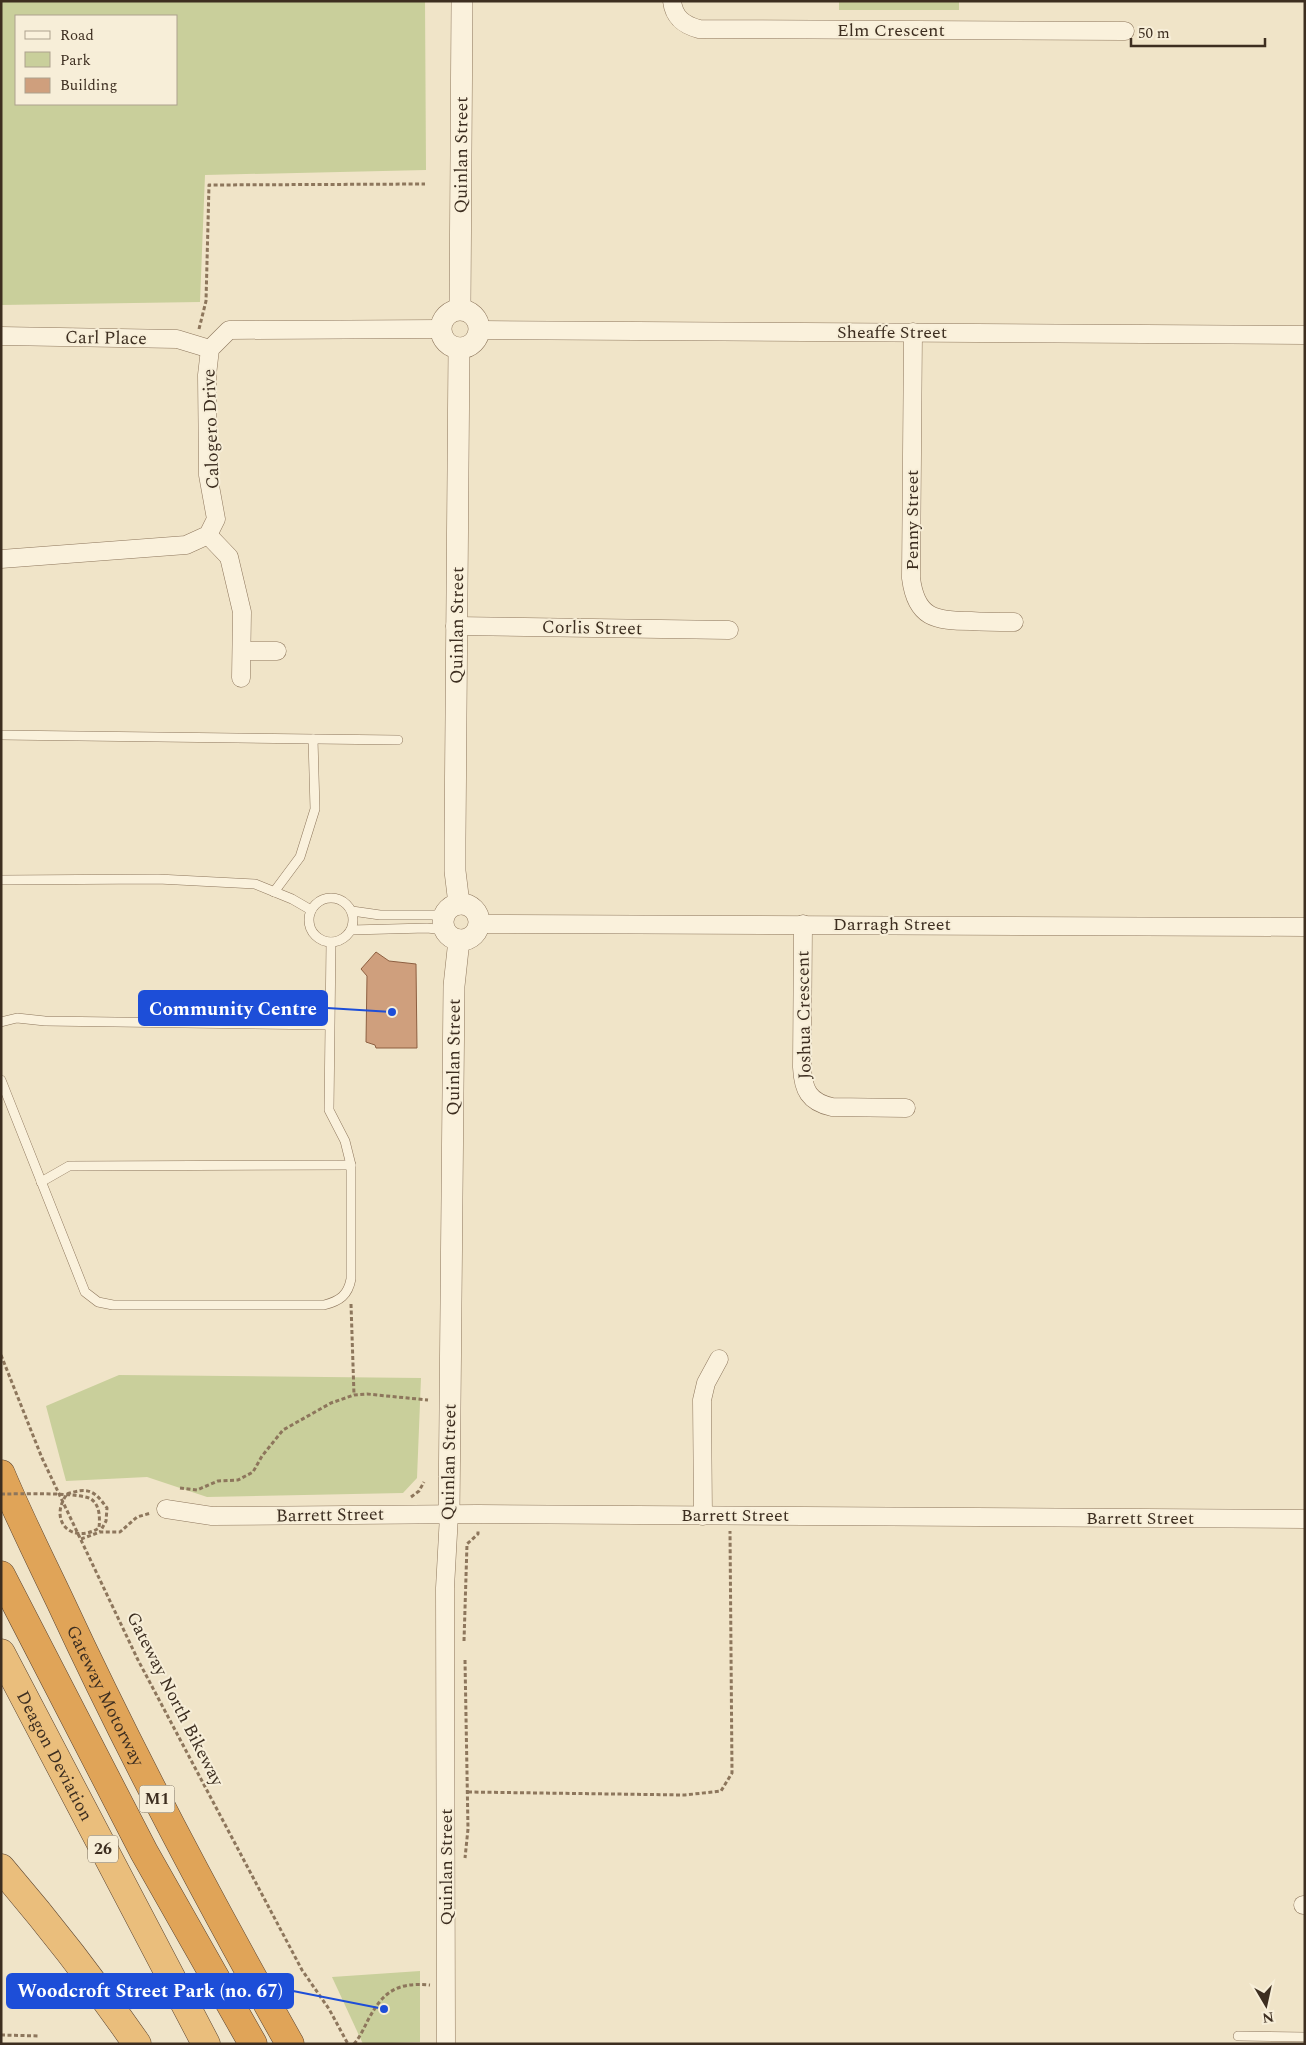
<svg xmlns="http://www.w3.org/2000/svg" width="1306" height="2045" font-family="Spectral,serif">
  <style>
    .green { fill: #c9cf9b; fill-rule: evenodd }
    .building { fill: #cf9f7d; stroke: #8d5f41 }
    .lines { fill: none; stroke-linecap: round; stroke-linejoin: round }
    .service-casing { stroke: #8d765c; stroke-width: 10 }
    .minor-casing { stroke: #8d765c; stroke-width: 19 }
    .tertiary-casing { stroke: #8d765c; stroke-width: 22 }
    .trunk-casing { stroke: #5b4430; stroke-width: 29 }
    .motorway-casing { stroke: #5b4430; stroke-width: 29 }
    .path { stroke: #8d765c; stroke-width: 3; stroke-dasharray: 4 2.5; stroke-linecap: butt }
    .service { stroke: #faf1dc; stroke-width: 9 }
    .minor { stroke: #faf1dc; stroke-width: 18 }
    .tertiary { stroke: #faf1dc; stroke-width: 21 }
    .trunk { stroke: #eabe7c; stroke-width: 28 }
    .motorway { stroke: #e0a458; stroke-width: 28 }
    .path-bridge { stroke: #8d765c; stroke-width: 3; stroke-dasharray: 4 2.5; stroke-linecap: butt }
    .labels { text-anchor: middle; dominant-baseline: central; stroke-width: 4; stroke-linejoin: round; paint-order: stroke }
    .shield { fill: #f7eed8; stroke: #756857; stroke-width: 1 }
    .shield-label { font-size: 16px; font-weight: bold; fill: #3d2e20 }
    .street-label { font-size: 18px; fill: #3d2e20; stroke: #f7eed8 }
    .leader { fill: none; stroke: #1d4ed8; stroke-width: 2 }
    .callout-dot { fill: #1d4ed8; stroke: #f7eed8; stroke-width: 2 }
    .callout { fill: #1d4ed8; stroke: #1d4ed8; stroke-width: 2 }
    .callout-label { font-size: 19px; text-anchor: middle; font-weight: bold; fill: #fff }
  </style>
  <rect width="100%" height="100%" fill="#f0e4c8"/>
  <!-- green -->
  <g class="green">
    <path d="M 1,1 L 425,1 L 426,170 L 205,175 L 200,302 L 1,305 ZM 16,16 L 176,16 L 176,104 L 16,104 Z"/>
    <rect x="839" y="1" width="120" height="9"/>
    <path d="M 119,1375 L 421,1378 L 417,1478 L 403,1493 L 207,1497 L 147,1477 L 66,1481 L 46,1406 Z"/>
    <path d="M 420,1971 L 420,2042 L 363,2044 L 332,1977 Z"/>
  </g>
  <!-- building -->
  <path class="building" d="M 376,952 L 389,961 L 416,964 L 417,1048 L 376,1048 L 375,1045 L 366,1042 L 367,976 L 361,969 Z"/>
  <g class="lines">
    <!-- service casing -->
    <g class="service-casing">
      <g id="service">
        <path d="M 1,735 L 398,740"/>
        <path d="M 1,880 L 158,879 L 255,884 L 292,899 L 311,910"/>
        <path d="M 274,892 L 300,857 L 315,809 L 313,739"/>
        <circle cx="331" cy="920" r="22"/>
        <path d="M 352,911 L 380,915 L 444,915"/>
        <path d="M 351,930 L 427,928 L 445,930"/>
        <path d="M 1,1022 L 17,1018 L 45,1021 L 328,1025"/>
        <path d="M 1,1080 L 85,1292 L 98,1302 L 113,1305 L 324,1305 C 340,1301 348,1295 351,1279 L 351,1165 L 345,1141 L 329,1110 L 331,942"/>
        <path d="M 41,1182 L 69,1166 L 351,1165"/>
        <path d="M 1238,2036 L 1305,2037"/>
      </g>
    </g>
    <!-- minor casing -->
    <g class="minor-casing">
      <g id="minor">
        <path d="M 672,1 C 674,18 684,25 699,29 L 1125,31"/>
        <path d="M 480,330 L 1305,335"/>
        <path d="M 913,332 L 911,578 C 916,618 935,621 971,621 C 985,622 1000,622 1014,622"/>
        <path d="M 1,336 L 177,339 L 210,349"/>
        <path d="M 208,535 L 229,557 L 242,612 L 241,678"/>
        <path d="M 1,559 L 186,545 L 208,535 L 216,519 L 208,475 L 207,375 L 210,349 L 229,330 L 441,329"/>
        <path d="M 455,626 L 729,630"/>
        <path d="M 242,651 L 277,651"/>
        <path d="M 479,924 L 1305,927"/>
        <path d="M 803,924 L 802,1067 C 803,1090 809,1102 832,1107 L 906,1108"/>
        <path d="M 166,1509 L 212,1516 L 478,1514 L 1305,1519"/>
        <path d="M 703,1516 L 702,1400 L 706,1383 L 719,1359"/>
        <path d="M 1303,1905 L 1305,1905"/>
        <path d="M 446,2044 L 445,1588 L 449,1515"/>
      </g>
    </g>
    <!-- tertiary casing -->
    <g class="tertiary-casing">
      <g id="tertiary">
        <path id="s1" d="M 460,309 L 462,1"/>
        <circle cx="460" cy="329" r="19"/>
        <circle cx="461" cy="922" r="18"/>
        <path id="s2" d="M 459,904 L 455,871 L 455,839 L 459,348"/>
        <path id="s3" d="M 449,1515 L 454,986 L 459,940"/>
      </g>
    </g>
    <!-- trunk casing -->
    <g class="trunk-casing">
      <g id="trunk">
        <path id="s4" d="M 1,1653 L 206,2044"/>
        <path d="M 1,1868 C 49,1924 95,1983 137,2044"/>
      </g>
    </g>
    <!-- motorway casing -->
    <g class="motorway-casing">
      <g id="motorway">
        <path id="s5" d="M 1,1474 C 19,1517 40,1559 60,1601 C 130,1752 208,1899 290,2044"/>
        <path d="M 1,1575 L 144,1852 L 253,2044"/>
      </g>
    </g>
    <!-- path -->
    <g class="path">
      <path d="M 199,329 L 206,301 L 209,185 L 425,184"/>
      <path d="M 351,1304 L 354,1395"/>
      <path d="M 1,1355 L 42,1458 L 138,1660 L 302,1970 L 329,2009 L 348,2044"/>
      <path d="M 180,1488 L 197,1490 L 218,1481 L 238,1480 L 253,1472 L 262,1456 L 283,1430 L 331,1403 L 354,1395 L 367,1394 L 428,1400"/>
      <path d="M 67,1494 C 88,1487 94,1490 107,1508 L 106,1521 L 100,1532"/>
      <path d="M 411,1497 L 419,1491 L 424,1482"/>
      <path d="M 81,1539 L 100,1532 L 120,1532 L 137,1517 L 151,1513"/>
      <path d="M 464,1641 L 467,1544 L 478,1534 L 478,1530"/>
      <path d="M 465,1660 L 468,1829 L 465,1858"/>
      <path d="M 468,1792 L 685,1795 L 721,1791 L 732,1773 L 730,1531"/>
      <path d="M 1,2035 L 40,2036"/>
      <path d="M 354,2044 C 360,2037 364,2028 368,2020 C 383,1992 396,1982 430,1985"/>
    </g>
    <!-- service -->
    <use href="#service" class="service"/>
    <!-- minor -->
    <use href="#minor" class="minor"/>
    <!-- tertiary -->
    <use href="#tertiary" class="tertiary"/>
    <!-- trunk -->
    <use href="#trunk" class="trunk"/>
    <!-- motorway -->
    <use href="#motorway" class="motorway"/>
    <!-- path-bridge -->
    <path class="path-bridge" d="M 1,1494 C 18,1494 80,1492 91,1499 C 100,1505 100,1518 99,1528 C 71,1545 48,1520 67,1494"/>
  </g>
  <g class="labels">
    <!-- shield labels -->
    <g class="shield">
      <rect x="139.5" y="1785.5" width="35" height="27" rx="4"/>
      <rect x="88" y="1835.5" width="30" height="27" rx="4"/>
    </g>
    <g class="shield-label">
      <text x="157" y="1799">M1</text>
      <text x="103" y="1849">26</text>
    </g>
    <!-- street labels -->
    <g class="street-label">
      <text x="891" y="30">Elm Crescent</text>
      <text stroke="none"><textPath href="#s1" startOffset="154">Quinlan Street</textPath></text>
      <text x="892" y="332">Sheaffe Street</text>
      <text transform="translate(106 338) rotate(1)">Carl Place</text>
      <text transform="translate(211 429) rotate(-92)">Calogero Drive</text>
      <text transform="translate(912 520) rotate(-90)">Penny Street</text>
      <text stroke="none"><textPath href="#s2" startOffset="279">Quinlan Street</textPath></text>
      <text transform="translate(592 628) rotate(1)">Corlis Street</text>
      <text x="892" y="924">Darragh Street</text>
      <text transform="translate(804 1015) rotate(-91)">Joshua Crescent</text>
      <text stroke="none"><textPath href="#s3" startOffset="458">Quinlan Street</textPath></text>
      <text transform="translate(449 1462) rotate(-89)">Quinlan Street</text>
      <text transform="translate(330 1515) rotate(-1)">Barrett Street</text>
      <text x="735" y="1515">Barrett Street</text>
      <text x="1140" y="1518">Barrett Street</text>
      <text stroke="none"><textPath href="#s5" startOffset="245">Gateway Motorway</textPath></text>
      <text transform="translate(175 1699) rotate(63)">Gateway North Bikeway</text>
      <text stroke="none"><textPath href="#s4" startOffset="116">Deagon Deviation</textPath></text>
      <text transform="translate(446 1867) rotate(-90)">Quinlan Street</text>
    </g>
  </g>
  <!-- callouts -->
  <path class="leader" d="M392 1012L327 1008M384 2009L293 1991"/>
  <g class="callout-dot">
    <circle cx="392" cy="1012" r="5"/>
    <circle cx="384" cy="2009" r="5"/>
  </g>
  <g class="callout">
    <rect x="139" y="991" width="188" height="34" rx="5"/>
    <rect x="7" y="1974" width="286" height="34" rx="5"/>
  </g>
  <g class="callout-label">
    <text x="233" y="1015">Community Centre</text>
    <text x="150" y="1997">Woodcroft Street Park (no. 67)</text>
  </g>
  <!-- border -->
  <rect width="1306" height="2045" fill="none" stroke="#3d2e20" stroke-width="5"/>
  <!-- legend -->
  <rect x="15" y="15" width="162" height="90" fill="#f7eed8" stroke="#ada18e"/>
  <rect x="25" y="31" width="25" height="8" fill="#faf1dc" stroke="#ada18e"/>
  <text x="60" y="40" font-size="15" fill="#3d2e20">Road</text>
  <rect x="25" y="52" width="25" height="15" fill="#c9cf9b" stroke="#ada18e"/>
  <text x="60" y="65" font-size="15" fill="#3d2e20">Park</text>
  <rect x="25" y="78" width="25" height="15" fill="#cf9f7d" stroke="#ada18e"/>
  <text x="60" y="90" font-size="15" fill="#3d2e20">Building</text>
  <!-- north arrow -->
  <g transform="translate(1266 2005) rotate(171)" stroke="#f7eed8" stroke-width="4" paint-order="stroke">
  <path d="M0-4L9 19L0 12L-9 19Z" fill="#3d2e20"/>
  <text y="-8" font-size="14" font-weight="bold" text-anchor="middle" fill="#3d2e20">N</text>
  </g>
  <!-- scale -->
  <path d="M1131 38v8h134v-8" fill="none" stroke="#3d2e20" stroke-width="2.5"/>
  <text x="1138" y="38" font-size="15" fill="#3d2e20" stroke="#f7eed8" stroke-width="4" paint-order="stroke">50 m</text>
</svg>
